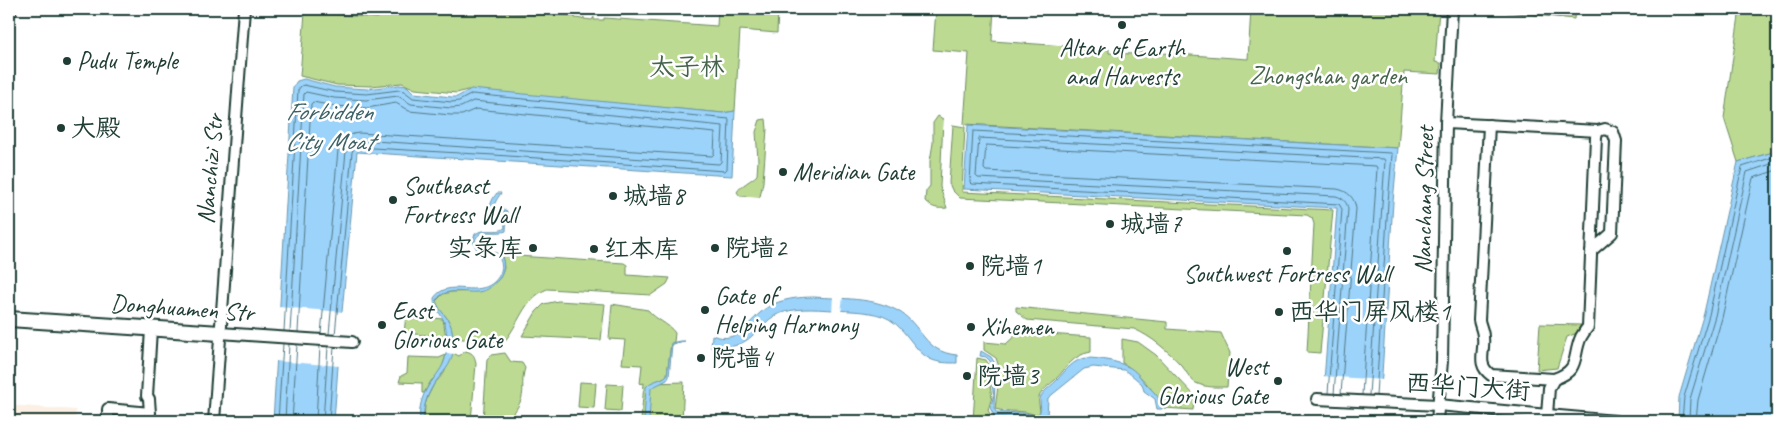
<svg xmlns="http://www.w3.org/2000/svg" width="1786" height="430" font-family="Caveat,'LXGW WenKai TC',sans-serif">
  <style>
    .built { fill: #fcf0e4 }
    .green { fill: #bcda92; stroke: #6e8c63 }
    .water { fill: #9cd3fb; stroke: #6a97ab }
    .pier { fill: #fff }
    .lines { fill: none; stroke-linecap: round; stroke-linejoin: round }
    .shore { stroke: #517984; stroke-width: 1 }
    .stream { stroke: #6a97ab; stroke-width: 2.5 }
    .minor-casing { stroke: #1f3d34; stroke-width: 14 }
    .major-casing { stroke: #1f3d34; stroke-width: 18 }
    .minor { stroke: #fff; stroke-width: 10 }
    .major { stroke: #fff; stroke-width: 14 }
    .poi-dot { fill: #1f3d34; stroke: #fff; stroke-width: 2 }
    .labels { text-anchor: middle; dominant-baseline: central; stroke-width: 5; stroke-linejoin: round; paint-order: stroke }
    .poi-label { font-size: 25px; fill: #1f3d34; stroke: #fff; text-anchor: start }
    .park-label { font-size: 25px; fill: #46644c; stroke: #fff }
    .street-label { font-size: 25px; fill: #1f3d34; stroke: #fff }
    .water-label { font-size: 26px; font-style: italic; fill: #3e6266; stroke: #fff }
  </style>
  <rect width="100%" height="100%" fill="#fff"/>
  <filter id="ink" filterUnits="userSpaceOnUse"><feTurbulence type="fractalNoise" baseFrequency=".02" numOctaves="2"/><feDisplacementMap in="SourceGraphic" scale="10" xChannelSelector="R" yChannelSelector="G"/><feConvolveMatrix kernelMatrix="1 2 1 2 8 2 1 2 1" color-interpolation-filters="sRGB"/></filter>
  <g filter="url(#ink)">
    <!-- built -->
    <path class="built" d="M 9,405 L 76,410 L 75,421 L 9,421 Z"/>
    <!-- green -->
    <g class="green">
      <path d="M 379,9 L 465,9 L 575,16 L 575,18 L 582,19 L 584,17 L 584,19 L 592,20 L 594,17 L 594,20 L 604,20 L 604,18 L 717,26 L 718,9 L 778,9 L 777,33 L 740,30 L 735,111 L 723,113 L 467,90 L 457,93 L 415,89 L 402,83 L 371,86 L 337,85 L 300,76 L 305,12 L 378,18 Z"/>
      <path d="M 936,9 L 994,9 L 992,41 L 1109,49 L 1109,53 L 1133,54 L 1134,51 L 1248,59 L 1251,9 L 1439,9 L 1435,62 L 1441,63 L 1440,74 L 1404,72 L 1398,148 L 964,124 L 969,53 L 933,50 Z"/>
      <path d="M 1507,9 L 1575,9 L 1574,19 L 1507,12 Z"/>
      <path d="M 1740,9 L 1777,9 L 1777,151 L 1738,162 L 1724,118 Z"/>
      <path d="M 938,116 L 943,119 L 940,187 L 947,208 C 937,209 932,208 925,201 L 926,191 L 930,186 L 930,161 L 933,143 L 933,123 Z"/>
      <path d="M 766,119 L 767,129 L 763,182 L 760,197 L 740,196 L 737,192 C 741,185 751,181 757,175 L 758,160 L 756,132 L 760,120 Z"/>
      <path d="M 953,125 L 965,127 L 962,192 L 1333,210 L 1320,353 L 1307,352 L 1314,224 L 1312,218 L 1307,215 L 960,198 L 952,190 L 949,183 Z"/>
      <path d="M 502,255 L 624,263 L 627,265 L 627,275 L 670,278 L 667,284 L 651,295 L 547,289 C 522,300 520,324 503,343 L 453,338 C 452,331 451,324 447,318 C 442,312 438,309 436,301 L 443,294 L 451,292 L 483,291 L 500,278 L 504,268 Z"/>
      <path d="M 558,301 L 605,304 L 601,340 L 522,336 L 536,312 L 544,304 Z"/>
      <path d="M 612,304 L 648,310 C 656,320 668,323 675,333 L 674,342 L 671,344 L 667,375 L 665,377 L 652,383 L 684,382 L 682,421 L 641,421 L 644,383 L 640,384 L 642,365 L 622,364 L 625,340 L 609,339 Z"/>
      <path d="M 1016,307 L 1167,322 L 1167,329 L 1221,333 L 1230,353 L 1227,387 C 1217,387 1206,388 1196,383 C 1189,379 1186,370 1181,365 C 1167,350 1152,337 1134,329 L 1027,320 L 1016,311 Z"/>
      <path d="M 406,315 L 443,319 L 446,337 L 404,333 Z"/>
      <path d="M 1540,324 L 1581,325 L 1577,333 L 1567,337 L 1557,368 L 1537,370 Z"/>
      <path d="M 1019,332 L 1091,337 L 1091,352 C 1072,355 1067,368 1055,380 C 1049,385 1042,390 1039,397 C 1038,402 1040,408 1040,413 L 1035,415 C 1022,409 1009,413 995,409 L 1000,370 L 996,358 L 984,350 L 984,342 L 1006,344 Z"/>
      <path d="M 1122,339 L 1138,342 L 1156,355 L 1195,396 L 1193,410 L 1164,408 C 1156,393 1137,370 1122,363 Z"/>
      <path d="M 466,351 C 474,353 475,357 476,364 L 471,421 L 424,421 L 425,405 L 428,396 L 434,384 L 444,373 L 453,353 L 459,356 Z"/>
      <path d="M 505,353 L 511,362 L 522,363 L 525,368 C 519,389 529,392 513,414 L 515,421 L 483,421 L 487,359 L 491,355 Z"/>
      <path d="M 446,355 L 441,371 L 431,381 L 424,393 L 422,393 L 422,383 L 399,382 L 401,376 L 407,373 L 408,357 L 439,358 Z"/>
      <path d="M 977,358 L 986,360 L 990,367 L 989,379 L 992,397 L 988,410 L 991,416 L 996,419 L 1011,419 L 1016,421 L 973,421 Z"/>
      <path d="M 580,382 L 596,383 L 594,408 L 578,407 Z"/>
      <path d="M 607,384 L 623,385 L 621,411 L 605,410 Z"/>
    </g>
    <!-- water -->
    <g class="water">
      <path d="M 304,79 L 335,87 L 367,89 L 399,85 L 407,86 L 414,93 L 452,97 L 457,97 L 471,89 L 723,113 L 735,111 L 732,176 L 357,152 L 342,312 L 334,421 L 273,421 L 293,87 L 297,81 Z"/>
      <path d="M 968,125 L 1398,148 L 1393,202 L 1379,421 L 1321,421 L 1337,208 L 964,189 Z"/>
      <path d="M 1777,151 L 1777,421 L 1678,421 L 1679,397 L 1704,313 L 1738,162 Z"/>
      <path d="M 497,193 L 501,193 C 496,201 492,205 494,215 L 498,216 L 503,209 L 507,211 L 506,231 C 496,235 479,227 475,241 L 479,247 C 491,253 507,250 503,271 C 502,275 500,278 497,281 C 494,283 491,287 488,289 C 472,298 449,283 436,300 C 438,309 444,313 448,320 C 454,329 453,341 453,351 C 452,365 442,373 434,384 C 427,395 422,409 424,421 L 420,421 C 418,407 423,392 432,381 C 439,371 444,366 446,354 C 447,343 448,329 443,319 C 439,311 434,308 434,298 C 446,281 466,292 482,288 C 495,286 507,270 499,258 C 495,251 485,252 477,250 L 473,241 L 475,234 C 486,227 497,234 505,228 L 504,219 L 506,212 L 503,212 L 498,219 L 493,218 C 487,210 491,200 497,193 Z"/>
      <path d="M 814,297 C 841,299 873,297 898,311 C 923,325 923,352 957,355 L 957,363 C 948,363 938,363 930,359 C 914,351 907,330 889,319 C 875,311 849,311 833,310 C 814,309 794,307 776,315 C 767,320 761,328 753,335 C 741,347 727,348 711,348 L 712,335 C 740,346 748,319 768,307 C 781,299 799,297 814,297 Z"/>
      <path d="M 680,341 L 685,341 L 672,344 L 669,377 L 667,380 L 651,388 L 649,421 L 644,421 L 646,387 C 651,380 661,381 667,375 L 671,343 Z"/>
      <path d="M 981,351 L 991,357 L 996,365 L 994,404 L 994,408 L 996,412 L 1026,413 L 1035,416 C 1045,411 1038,404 1041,396 C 1045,389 1053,385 1058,379 C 1064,372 1071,363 1081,359 C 1090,356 1118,361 1126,366 C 1132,368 1137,373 1141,378 C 1148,388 1163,397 1162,409 L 1157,409 L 1155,399 L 1144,391 L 1142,384 L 1134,377 L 1124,370 L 1093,367 L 1084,369 L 1048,398 L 1047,418 L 1044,421 L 1029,421 L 1017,418 L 995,417 L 990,408 L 994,395 L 991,382 L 992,368 L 990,361 L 986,357 L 980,356 Z"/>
    </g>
    <!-- pier -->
    <g class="pier">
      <path d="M 833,296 L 843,296 L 841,313 L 832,313 Z"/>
      <path d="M 278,307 L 344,312 L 340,366 L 275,361 Z"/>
      <path d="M 444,338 L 455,339 L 455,354 L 443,353 Z"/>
      <path d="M 1321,376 L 1384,380 L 1382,421 L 1318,421 Z"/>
    </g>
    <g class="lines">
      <!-- shore -->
      <g class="shore">
        <path d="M 284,331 L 298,90 L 301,86 L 304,85 L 335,92 L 367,94 L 399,90 L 404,91 L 413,98 L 452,102 L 459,101 L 472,94 L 729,119 L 727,169 L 725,171 L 494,155 L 355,147 L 352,152 L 335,335"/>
        <path d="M 290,332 L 304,94 L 306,92 L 334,98 L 366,100 L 398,96 L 411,104 L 451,108 L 461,107 L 473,101 L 723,126 L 721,162 L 719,164 L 359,140 C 352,141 348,144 346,151 L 329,334"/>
        <path d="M 298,332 L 311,104 L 313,102 L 334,106 L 367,108 L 396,103 L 409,111 L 451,115 L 462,115 L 476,109 L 715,133 L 714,154 L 712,156 L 359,133 C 348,134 341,139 338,150 L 321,334"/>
        <path d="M 1328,393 L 1342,209 L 1339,204 L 972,184 L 970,182 L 973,131 L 1391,153 L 1392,155 L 1388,202 L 1376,396"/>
        <path d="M 1334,394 L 1348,209 C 1347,202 1343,198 1336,196 L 978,178 L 976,176 L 979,138 L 1384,159 L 1385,161 L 1369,395"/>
        <path d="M 1341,394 L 1356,209 C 1355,198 1348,191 1337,189 L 986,171 L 984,169 L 986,145 L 1376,166 L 1377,168 L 1362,395"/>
        <path d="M 278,421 L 283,344"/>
        <path d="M 285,421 L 289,344"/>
        <path d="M 292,421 L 297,345"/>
        <path d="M 316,421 L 320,346"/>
        <path d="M 323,421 L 328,347"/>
        <path d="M 329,421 L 334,347"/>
        <path d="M 1682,421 L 1684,397 L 1709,315 L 1742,167 L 1777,156"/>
        <path d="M 1689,421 L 1690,399 L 1715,316 L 1747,172 L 1777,162"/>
        <path d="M 1696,421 L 1698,400 L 1722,318 L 1753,178 L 1777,170"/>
      </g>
      <!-- stream -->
      <path class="stream" d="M 1165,417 L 1169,421"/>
      <!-- minor casing -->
      <g class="minor-casing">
        <g id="minor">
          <path d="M 9,14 L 11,9"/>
          <path d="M 1446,123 L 1598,131"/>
          <path d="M 1489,125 L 1479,320 C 1480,326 1483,331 1483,337 C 1485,353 1476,364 1491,375 L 1554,379"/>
          <path d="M 220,333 L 352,342"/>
          <path d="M 1317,399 L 1438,405 L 1615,421"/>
          <path d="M 1547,415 L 1549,388 L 1554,379 C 1581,370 1572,357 1581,337 C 1583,334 1585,330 1588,327 L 1596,137 L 1598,131 L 1605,129 L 1613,132 L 1616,141 L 1612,233 L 1591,251"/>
          <path d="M 108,421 L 108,409 L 150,413 L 149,399 L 147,396 L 151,329"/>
          <path d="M 214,421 L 244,9"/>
          <path d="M 1437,421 L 1442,361 L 1446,123 L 1452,9"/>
        </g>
      </g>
      <!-- major casing -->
      <g class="major-casing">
        <path id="major" d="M 9,319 L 220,333"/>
      </g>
      <!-- minor -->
      <use href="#minor" class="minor"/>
      <!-- major -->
      <use href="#major" class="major"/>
    </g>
  </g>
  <!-- markers -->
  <g class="poi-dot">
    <circle cx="1122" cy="25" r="5"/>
    <circle cx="67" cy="61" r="5"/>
    <circle cx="61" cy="128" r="5"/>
    <circle cx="783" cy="172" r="5"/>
    <circle cx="613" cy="196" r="5"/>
    <circle cx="393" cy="200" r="5"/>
    <circle cx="1110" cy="224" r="5"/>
    <circle cx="533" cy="248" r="5"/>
    <circle cx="715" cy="248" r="5"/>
    <circle cx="594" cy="249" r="5"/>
    <circle cx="1287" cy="251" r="5"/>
    <circle cx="970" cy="266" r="5"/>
    <circle cx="705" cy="310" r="5"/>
    <circle cx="1279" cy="312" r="5"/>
    <circle cx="382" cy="325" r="5"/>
    <circle cx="971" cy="327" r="5"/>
    <circle cx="701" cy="358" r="5"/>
    <circle cx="967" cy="376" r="5"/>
    <circle cx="1278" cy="381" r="5"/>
  </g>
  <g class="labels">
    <!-- poi labels -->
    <g class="poi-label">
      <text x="1122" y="48" text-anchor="middle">Altar of Earth<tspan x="1122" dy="29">and Harvests</tspan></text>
      <text x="77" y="61">Pudu Temple</text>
      <text x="71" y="128">大殿</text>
      <text x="793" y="172">Meridian Gate</text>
      <text x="403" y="186">Southeast<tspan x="403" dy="29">Fortress Wall</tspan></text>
      <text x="623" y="196">城墙8</text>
      <text x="1120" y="224">城墙7</text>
      <text x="523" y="248" text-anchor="end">实录库</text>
      <text x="725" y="248">院墙2</text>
      <text x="604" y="249">红本库</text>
      <text x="980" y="266">院墙1</text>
      <text x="1287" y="274" text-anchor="middle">Southwest Fortress Wall</text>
      <text x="715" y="296">Gate of<tspan x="715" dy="29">Helping Harmony</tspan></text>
      <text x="392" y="311">East<tspan x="392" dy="29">Glorious Gate</tspan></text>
      <text x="1289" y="312">西华门屏风楼1</text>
      <text x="981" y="327">Xihemen</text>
      <text x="711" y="358">院墙4</text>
      <text x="1268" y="367" text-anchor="end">West<tspan x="1268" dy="29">Glorious Gate</tspan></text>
      <text x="977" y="376">院墙3</text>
    </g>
    <!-- park labels -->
    <g class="park-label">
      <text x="687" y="67">太子林</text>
      <text x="1328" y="76">Zhongshan garden</text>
    </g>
    <!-- street labels -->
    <g class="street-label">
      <text transform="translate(210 169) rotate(-85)">Nanchizi Str</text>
      <text transform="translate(1424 200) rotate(-89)">Nanchang Street</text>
      <text transform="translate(182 308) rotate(4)">Donghuamen Str</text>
      <text transform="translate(1468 387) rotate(4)">西华门大街</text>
    </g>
    <!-- water labels -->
    <g class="water-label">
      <text x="329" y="111">Forbidden<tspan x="329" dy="30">City Moat</tspan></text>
    </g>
  </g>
  <!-- margin -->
  <rect width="1786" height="430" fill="none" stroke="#fff" stroke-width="30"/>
  <rect x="15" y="15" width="1756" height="400" fill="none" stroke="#1f3d34" stroke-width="2" filter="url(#ink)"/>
</svg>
